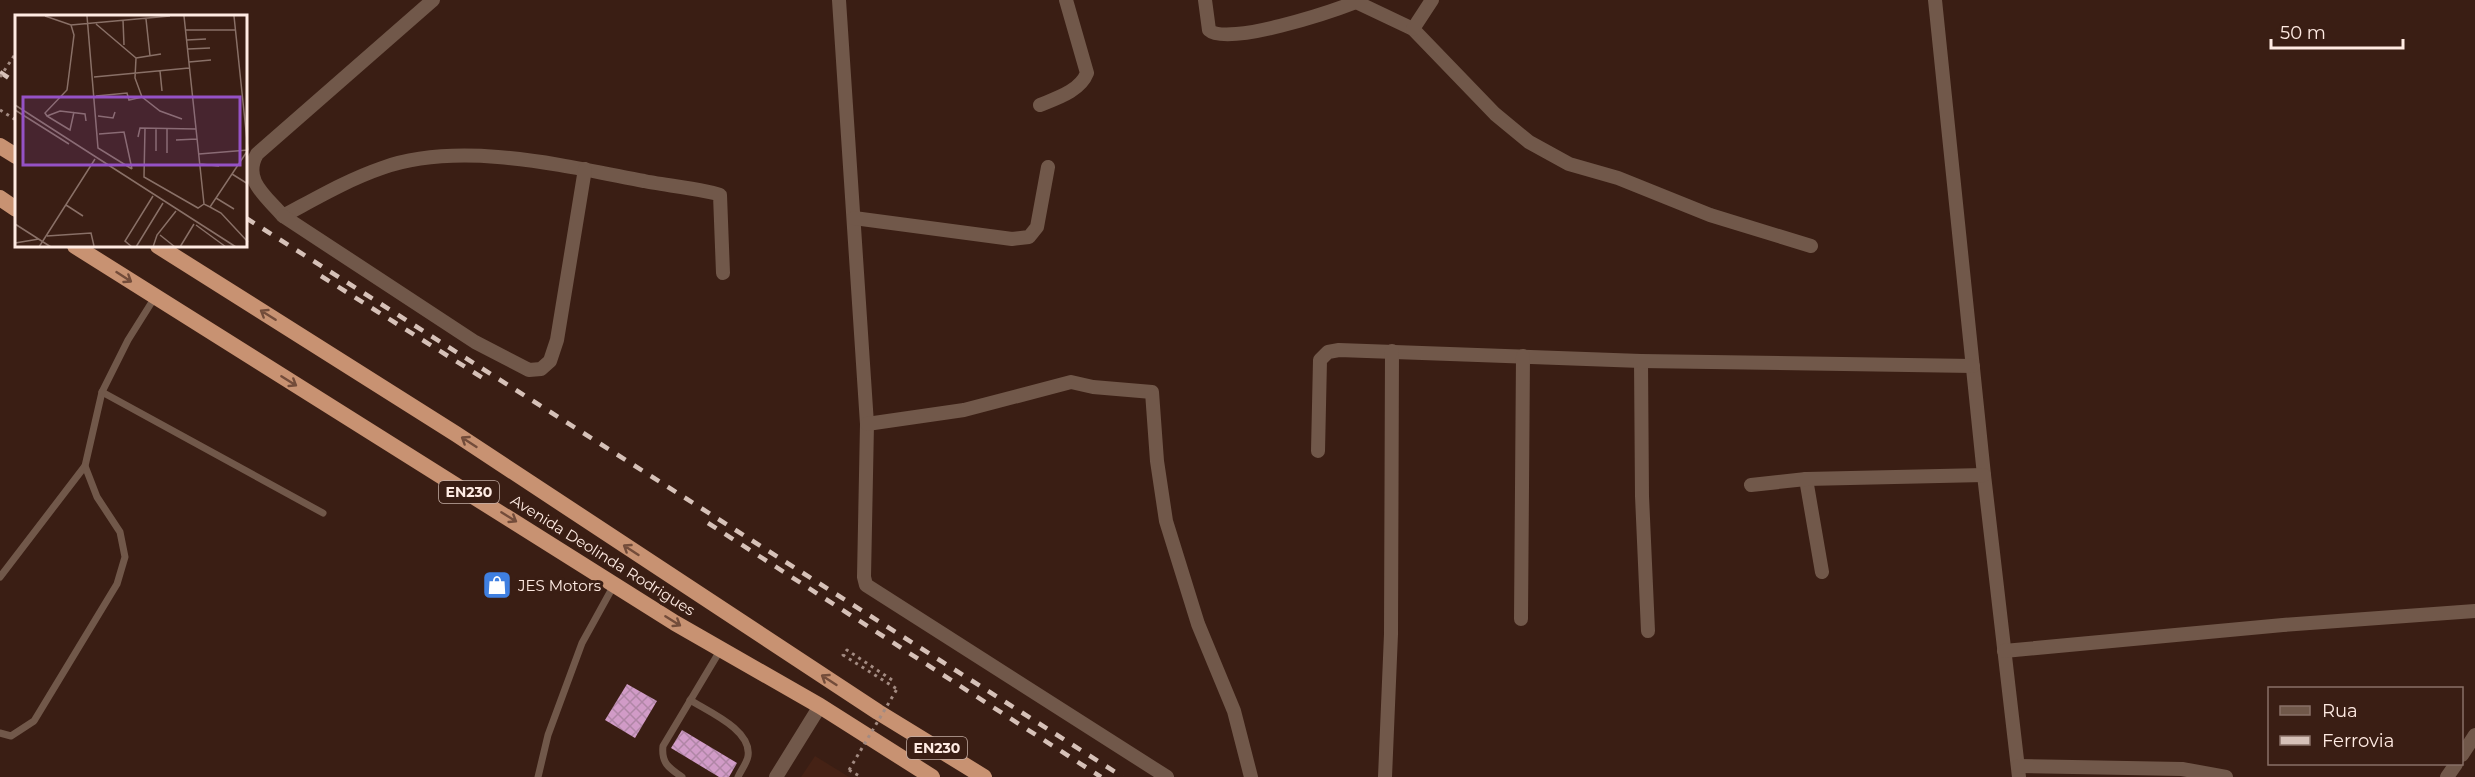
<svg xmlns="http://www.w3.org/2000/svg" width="2475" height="777" font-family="Montserrat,sans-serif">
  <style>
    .built { fill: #452215 }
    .building { fill: url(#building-cross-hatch) }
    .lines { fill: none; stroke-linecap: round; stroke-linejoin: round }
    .path { stroke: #a38b82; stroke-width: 3; stroke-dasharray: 3 4.5; stroke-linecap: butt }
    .service { stroke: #71584a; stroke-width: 7 }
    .minor { stroke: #71584a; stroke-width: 14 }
    .trunk { stroke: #c89272; stroke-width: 16 }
    .rail { stroke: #d6c1b8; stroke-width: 4.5; stroke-dasharray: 10 10; stroke-linecap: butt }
    .path-bridge { stroke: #a38b82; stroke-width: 3; stroke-dasharray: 3 4.5; stroke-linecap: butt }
    .oneway { stroke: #734c3a }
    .labels { text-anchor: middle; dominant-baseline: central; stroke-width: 6; stroke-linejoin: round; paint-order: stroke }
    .shield { fill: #3a1e14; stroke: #c4aea5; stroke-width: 1.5 }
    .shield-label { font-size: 14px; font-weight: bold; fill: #ffebe3 }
    .street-label { font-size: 15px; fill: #ffebe3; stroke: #3a1e14 }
    .poi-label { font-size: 15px; fill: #ffebe3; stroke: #3a1e14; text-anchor: start }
    .inset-road { fill: none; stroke: #897067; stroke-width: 1.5 }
    .view { fill: #9552c6; fill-opacity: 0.15; stroke: #9552c6; stroke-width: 3 }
    .inset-edge { fill: none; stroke: #ffebe3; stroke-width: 3 }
  </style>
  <defs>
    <pattern id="building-cross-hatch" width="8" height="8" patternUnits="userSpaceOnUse" patternTransform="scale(1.5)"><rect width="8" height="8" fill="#d19bc7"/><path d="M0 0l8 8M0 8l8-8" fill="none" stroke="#b086a6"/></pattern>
  </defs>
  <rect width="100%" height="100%" fill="#3a1e14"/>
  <!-- built -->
  <path class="built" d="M 815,756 L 849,777 L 801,777 Z"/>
  <!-- building -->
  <g class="building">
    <path d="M 627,684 L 657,701 L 635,738 L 605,720 Z"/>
    <path d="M 682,730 L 737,763 L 729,777 L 719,777 L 671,748 Z"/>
  </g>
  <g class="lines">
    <!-- path -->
    <g class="path">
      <path d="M 0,110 L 16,120"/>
      <path d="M 892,680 L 847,650 L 843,655 L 897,689"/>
      <path d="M 849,770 L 861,777"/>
    </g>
    <!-- service -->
    <g class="service">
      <path d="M 102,392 L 323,513"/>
      <path d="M 0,577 L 85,466 L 102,392 L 128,340 L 155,297"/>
      <path d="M 690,700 C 709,712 752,730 748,756 C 747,763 741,770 738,777"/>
      <path d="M 0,733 L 11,736 L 34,721 L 117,584 L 125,557 L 120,532 L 97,497 L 85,466"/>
      <path d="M 538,777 L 548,735 L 582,643 L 614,585"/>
      <path d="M 682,777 C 669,768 661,763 663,746 L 721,649"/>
    </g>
    <!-- minor -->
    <g class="minor">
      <path d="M 433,0 L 257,154 C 242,180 266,196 283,216 C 315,199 347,180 382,168 C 460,140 565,166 644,181 C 657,184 714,191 720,195 L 723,273"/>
      <path d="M 839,0 L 867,424 L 864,577 L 866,585 L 1167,777"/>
      <path d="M 1205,0 L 1209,30 C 1227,47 1333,11 1356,2 L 1413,29 L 1495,114 L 1529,142 L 1569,164 L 1618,178 L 1710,215 L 1811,246"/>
      <path d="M 1935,0 L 1984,475 L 2019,777"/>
      <path d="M 1413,29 L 1432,0"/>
      <path d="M 1040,105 C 1057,98 1080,91 1087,73 L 1066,0"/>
      <path d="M 283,216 L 475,342 L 529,370 L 541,369 L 550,361 L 557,340 L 585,169"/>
      <path d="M 854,218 L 1012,239 L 1029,237 L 1037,227 L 1048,167"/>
      <path d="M 1641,361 L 1642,496 L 1648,631"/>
      <path d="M 867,424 L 964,410 L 1071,382 L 1093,387 L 1152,392 L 1157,461 L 1166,521 L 1198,624 L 1234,711 L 1251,777"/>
      <path d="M 1318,451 L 1320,360 L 1328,352 L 1339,350 L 1641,361 L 1973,366"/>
      <path d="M 1806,479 L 1822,572"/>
      <path d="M 1751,485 L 1806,479 L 1984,475"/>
      <path d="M 1521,619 L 1523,356"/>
      <path d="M 2004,651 L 2283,625 L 2475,611"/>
      <path d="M 2462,755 L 2475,735"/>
      <path d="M 2018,766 L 2182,769 L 2226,777"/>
      <path d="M 776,777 L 820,706"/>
      <path d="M 1385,777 L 1391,634 L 1392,351"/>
      <path d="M 2447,777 L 2456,764"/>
    </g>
    <!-- trunk -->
    <g class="trunk">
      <path d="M 0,146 L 16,156"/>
      <path d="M 0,198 L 16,209"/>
      <path d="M 75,246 L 675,623 L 820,706 L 932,777"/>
      <path d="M 158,246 L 456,434 L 878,712 L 984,777"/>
    </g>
    <!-- rail -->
    <g class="rail">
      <path d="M 0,72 L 16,83"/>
      <path d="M 246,218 L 1123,777"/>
      <path d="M 321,276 L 486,380"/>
      <path d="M 708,523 L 1101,777"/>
    </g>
    <!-- path-bridge -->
    <g class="path-bridge">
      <path d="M 0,77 L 16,53"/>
      <path d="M 849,770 L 897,689"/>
    </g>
  </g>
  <!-- one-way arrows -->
  <defs><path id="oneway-shaft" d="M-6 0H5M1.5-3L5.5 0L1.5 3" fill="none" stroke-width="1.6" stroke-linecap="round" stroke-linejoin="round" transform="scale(1.5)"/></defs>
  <g class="oneway">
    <use href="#oneway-shaft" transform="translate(124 277) rotate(33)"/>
    <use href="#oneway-shaft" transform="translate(268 315) rotate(-148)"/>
    <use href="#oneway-shaft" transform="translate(289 381) rotate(32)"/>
    <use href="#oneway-shaft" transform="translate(469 442) rotate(-147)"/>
    <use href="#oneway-shaft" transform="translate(509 517) rotate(32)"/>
    <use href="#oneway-shaft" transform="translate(631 550) rotate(-147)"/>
    <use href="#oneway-shaft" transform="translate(673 621) rotate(32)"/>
    <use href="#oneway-shaft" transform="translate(829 680) rotate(-147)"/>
  </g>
  <!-- icons -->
  <defs>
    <g id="shop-square" transform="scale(1.5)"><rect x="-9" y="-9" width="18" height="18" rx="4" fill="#3f7fe0" stroke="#3a1e14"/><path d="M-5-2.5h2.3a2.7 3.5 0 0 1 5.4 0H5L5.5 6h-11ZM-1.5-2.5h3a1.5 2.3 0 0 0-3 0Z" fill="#fff"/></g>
  </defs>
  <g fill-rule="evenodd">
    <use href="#shop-square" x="497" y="585"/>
  </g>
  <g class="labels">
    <!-- shield labels -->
    <g class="shield">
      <rect x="439" y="481" width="60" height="22" rx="4.5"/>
      <rect x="907" y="737" width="60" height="22" rx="4.5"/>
    </g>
    <g class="shield-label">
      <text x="469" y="492">EN230</text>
      <text x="937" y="748">EN230</text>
    </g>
    <!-- street labels -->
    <g class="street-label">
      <text transform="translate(603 555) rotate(32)">Avenida Deolinda Rodrigues</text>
    </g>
    <!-- poi labels -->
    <g class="poi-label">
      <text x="518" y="585">JES Motors</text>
    </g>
  </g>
  <!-- overview -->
  <g transform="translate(15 15)">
    <rect width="232" height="232" fill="#3a1e14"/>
    <path class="inset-road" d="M 30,1 L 56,10 L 155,1M 72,1 L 83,133 L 117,154M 169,1 L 189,189M 219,1 L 233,135M 131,4 L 135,41M 108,5 L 109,30M 81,9 L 121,43 L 120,63 L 127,82M 56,10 L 59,20 L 52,75 L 30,98 L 32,101 L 45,96 L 70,99 L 71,106M 171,15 L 220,15M 172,25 L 191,24M 173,34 L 195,33M 121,43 L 146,39M 174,47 L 196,45M 145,56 L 147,76M 79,62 L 174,53M 81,81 L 112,78 L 114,85 L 127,82 L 145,96 L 167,104M 0,90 L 221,232M 0,95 L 54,129M 32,101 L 55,115 L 59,97M 83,101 L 98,103 L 100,97M 130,113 L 129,162 L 183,193 L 189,189 L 195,192 L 233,135M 152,114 L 152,138M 84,119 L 109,117 L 117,154M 123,122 L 125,113 L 181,114M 161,125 L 182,124M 141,136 L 141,113M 184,139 L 233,135M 185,149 L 204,151M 217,159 L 233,169M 201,183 L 219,194M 51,190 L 68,201M 195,192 L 206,198 L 233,227M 0,209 L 36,232M 181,210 L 211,232M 145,220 L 160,232M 32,221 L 76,218 L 79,231M 0,228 L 24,224M 24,232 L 80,144M 117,232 L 110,226 L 138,181M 121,232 L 148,188M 138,232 L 142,220 L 161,196M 165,232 L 179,209"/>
    <path class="view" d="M 8,82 L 225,82 L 225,150 L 8,150 Z"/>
    <rect width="232" height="232" class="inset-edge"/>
  </g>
  <!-- legend -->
  <rect x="2268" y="687" width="195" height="78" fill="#3a1e14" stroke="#897067" stroke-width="1.5"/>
  <rect x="2280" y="706" width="30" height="9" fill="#71584a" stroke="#897067" stroke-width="1.5"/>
  <text x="2322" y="717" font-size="18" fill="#ffebe3">Rua</text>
  <rect x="2280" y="736" width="30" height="9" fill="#d6c1b8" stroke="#897067" stroke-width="1.5"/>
  <text x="2322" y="747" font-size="18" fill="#ffebe3">Ferrovia</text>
  <!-- scale -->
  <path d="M2271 39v9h132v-9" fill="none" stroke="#ffebe3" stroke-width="3"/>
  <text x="2280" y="39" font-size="18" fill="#ffebe3" stroke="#3a1e14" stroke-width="4.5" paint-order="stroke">50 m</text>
</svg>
